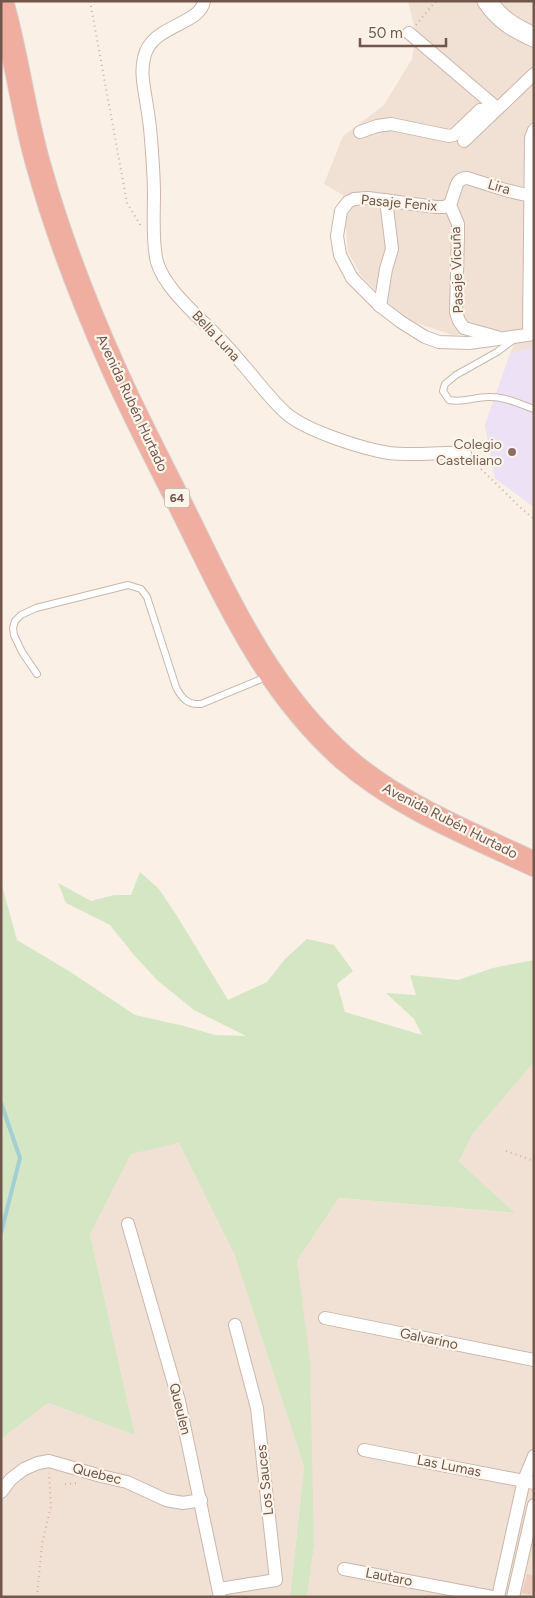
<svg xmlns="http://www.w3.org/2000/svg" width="535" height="1598" font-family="Figtree,sans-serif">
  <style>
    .residential { fill: #f1e1d4 }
    .education { fill: #ede1f6 }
    .green { fill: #d5e6c4 }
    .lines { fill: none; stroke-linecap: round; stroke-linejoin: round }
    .stream { stroke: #a2cfd3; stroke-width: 4 }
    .building { fill: #edcdbf }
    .lane-casing { stroke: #cbb7ac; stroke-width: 8 }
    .street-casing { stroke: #cbb7ac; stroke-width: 14 }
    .secondary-casing { stroke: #cfb9ad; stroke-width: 21 }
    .highway-casing { stroke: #d7d0cd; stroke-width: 26 }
    .path { stroke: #d2b1a2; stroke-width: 2; stroke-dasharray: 1 4; stroke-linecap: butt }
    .lane { stroke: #fff; stroke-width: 6 }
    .street { stroke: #fff; stroke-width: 12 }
    .secondary { stroke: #fff; stroke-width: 19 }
    .highway { stroke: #efaea0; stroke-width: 24 }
    .education-dot { fill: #8d6e63; stroke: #fdf4ea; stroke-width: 2 }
    .labels { text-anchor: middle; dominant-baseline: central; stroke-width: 4.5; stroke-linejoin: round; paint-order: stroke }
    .shield { fill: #fdf4ea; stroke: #9b857b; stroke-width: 1 }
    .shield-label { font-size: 12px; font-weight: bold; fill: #71564c }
    .street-label { font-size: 14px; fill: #71564c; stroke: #fdf4ea }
    .education-label { font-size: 14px; fill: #785e54; stroke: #fdf4ea; text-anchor: end }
  </style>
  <rect width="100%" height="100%" fill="#faf0e5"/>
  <!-- residential -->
  <g class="residential">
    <path d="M 408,1 L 534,1 L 534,507 L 495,478 L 485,425 L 518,332 L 452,335 L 405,319 L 362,277 L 348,252 L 343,195 L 324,184 L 343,136 L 384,105 L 412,59 L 416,34 Z"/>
    <path d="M 534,1062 L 534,1597 L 307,1597 L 314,1546 L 297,1261 L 339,1198 L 514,1213 L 459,1163 L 472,1135 Z"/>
    <path d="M 179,1143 L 235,1256 L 304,1467 L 290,1597 L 1,1597 L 1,1439 L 48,1403 L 135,1435 L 90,1234 L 131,1153 Z"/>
  </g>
  <!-- education -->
  <path class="education" d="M 534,347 L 534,507 L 495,478 L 485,425 L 510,354 Z"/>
  <!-- green -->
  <path class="green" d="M 140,872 L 159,889 L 177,916 L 228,1000 L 267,982 L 285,959 L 307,939 L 334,945 L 353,971 L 337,984 L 345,1012 L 422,1035 L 414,1019 L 386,993 L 416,995 L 410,975 L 458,980 L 493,968 L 534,960 L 534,1062 L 472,1135 L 459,1162 L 515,1213 L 339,1198 L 297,1261 L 310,1360 L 314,1546 L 307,1597 L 290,1597 L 304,1467 L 235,1256 L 179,1143 L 131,1154 L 90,1234 L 135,1435 L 48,1403 L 1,1439 L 1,882 L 17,940 L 69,971 L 135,1015 L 184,1026 L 215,1035 L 246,1036 L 194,1010 L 157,980 L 134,955 L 110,925 L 66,903 L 58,883 L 91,901 L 114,895 L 131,895 Z"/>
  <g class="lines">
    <!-- stream -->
    <path class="stream" d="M 1,1103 L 20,1158 L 1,1233"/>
  </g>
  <!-- building -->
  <path class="building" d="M 527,1574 L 534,1576 L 534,1595 L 522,1593 Z"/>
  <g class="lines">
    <!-- lane casing -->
    <g class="lane-casing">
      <g id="lane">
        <path d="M 513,340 L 497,352 L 456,375 L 445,384 L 443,391 L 449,400 C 463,403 475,397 488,397 C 504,396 519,404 534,409"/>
        <path d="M 37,674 L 22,652 L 14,635 L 13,628 L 15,621 L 21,615 L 36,608 L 128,585 L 141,589 L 147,597 L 176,687 C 182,699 188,705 201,704 L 259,680"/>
      </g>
    </g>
    <!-- street casing -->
    <g class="street-casing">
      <g id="street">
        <path d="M 204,1 C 200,26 151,24 144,58 C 140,74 145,91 147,107 C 150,122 151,137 152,152 C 153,166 154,180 154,194 C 154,213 152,243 157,262 C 165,289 197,315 216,335 C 226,345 235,355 244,366 C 258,382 271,400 287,414 C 307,431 363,449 389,453 C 414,456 439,452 465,453"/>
        <path d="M 409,33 L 497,108"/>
        <path d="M 360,132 L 377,126 L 391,124 L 449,136 L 454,135 L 480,110 L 497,108"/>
        <path d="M 464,141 L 534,74"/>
        <path d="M 450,205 L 444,207 L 436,207 L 368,198 L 354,199 L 348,202 L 341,211 L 337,236 L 340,255 L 352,278 L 380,306 L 401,322 L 425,337 L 439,342 L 469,343 L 534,334"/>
        <path d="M 380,306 L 386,269 L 392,249 L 386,200"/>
        <path d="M 529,334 L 531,138 L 534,130"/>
        <path d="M 497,337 L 464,328 L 459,321 L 456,312 L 458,235 L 458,224 L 450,205 L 457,184 C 459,180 463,178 467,178 C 482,182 521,197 534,195"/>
        <path d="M 128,1224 L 179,1401 L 220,1597"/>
        <path d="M 325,1318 L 534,1360"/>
        <path d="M 364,1450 L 534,1483"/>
        <path d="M 1,1492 L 11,1479 L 24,1469 L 38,1463 L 49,1461 L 101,1476 L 127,1482 L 166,1500 L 183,1503 L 201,1500"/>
        <path d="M 344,1569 L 492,1597"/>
        <path d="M 219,1589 L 276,1580 L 257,1408 L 235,1325"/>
        <path d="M 498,1597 L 524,1480 L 534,1456"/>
        <path d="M 513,1597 L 534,1505"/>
      </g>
    </g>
    <!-- secondary casing -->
    <g class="secondary-casing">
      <path id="secondary" d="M 487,1 C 500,20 514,28 534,37"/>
    </g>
    <!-- highway casing -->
    <g class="highway-casing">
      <path id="highway" d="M 1,1 C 17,56 23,113 39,167 C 58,235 84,302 113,367 C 133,412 156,456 178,500 C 225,594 264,687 344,758 C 399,806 468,833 534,864"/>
    </g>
    <!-- path -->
    <g class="path">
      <path d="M 90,1 L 127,203 L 141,226"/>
      <path d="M 416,25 L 434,3 L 438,1"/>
      <path d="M 474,462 L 522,509 L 534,519"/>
      <path d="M 506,1151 L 534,1161"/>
      <path d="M 65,1484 L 80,1483"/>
      <path d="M 37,1597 L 42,1544 L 51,1506 L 49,1473"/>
    </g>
    <!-- lane -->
    <use href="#lane" class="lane"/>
    <!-- street -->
    <use href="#street" class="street"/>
    <!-- secondary -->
    <use href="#secondary" class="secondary"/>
    <!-- highway -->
    <use href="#highway" class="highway"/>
  </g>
  <!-- markers -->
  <circle class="education-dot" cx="512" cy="452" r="5"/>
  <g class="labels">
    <!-- shield labels -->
    <rect class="shield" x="164.5" y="488.5" width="25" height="19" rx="4"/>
    <g class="shield-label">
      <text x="177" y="498">64</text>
    </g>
    <!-- street labels -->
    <g class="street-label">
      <text transform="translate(499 187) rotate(16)">Lira</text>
      <text transform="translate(399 203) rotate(5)">Pasaje Fenix</text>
      <text transform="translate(457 270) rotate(-92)">Pasaje Vicuña</text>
      <text transform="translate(216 336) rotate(47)">Bella Luna</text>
      <text transform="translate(132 403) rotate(65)">Avenida Rubén Hurtado</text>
      <text transform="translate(450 821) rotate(27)">Avenida Rubén Hurtado</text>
      <text transform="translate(429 1339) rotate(12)">Galvarino</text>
      <text transform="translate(180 1409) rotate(76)">Queulen</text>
      <text transform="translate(449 1466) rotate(11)">Las Lumas</text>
      <text transform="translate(97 1474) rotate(14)">Quebec</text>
      <text transform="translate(265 1480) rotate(-96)">Los Sauces</text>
      <text transform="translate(389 1577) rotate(11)">Lautaro</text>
    </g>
    <!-- education labels -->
    <g class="education-label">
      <text x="502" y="444">Colegio<tspan x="502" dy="16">Casteliano</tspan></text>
    </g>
  </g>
  <!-- border -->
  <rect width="535" height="1598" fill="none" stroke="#71564c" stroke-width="5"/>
  <!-- scale -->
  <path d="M360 38v8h86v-8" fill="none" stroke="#71564c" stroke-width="2.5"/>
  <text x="368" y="38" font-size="15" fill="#71564c" stroke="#fdf4ea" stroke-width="4" paint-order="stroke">50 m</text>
</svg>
